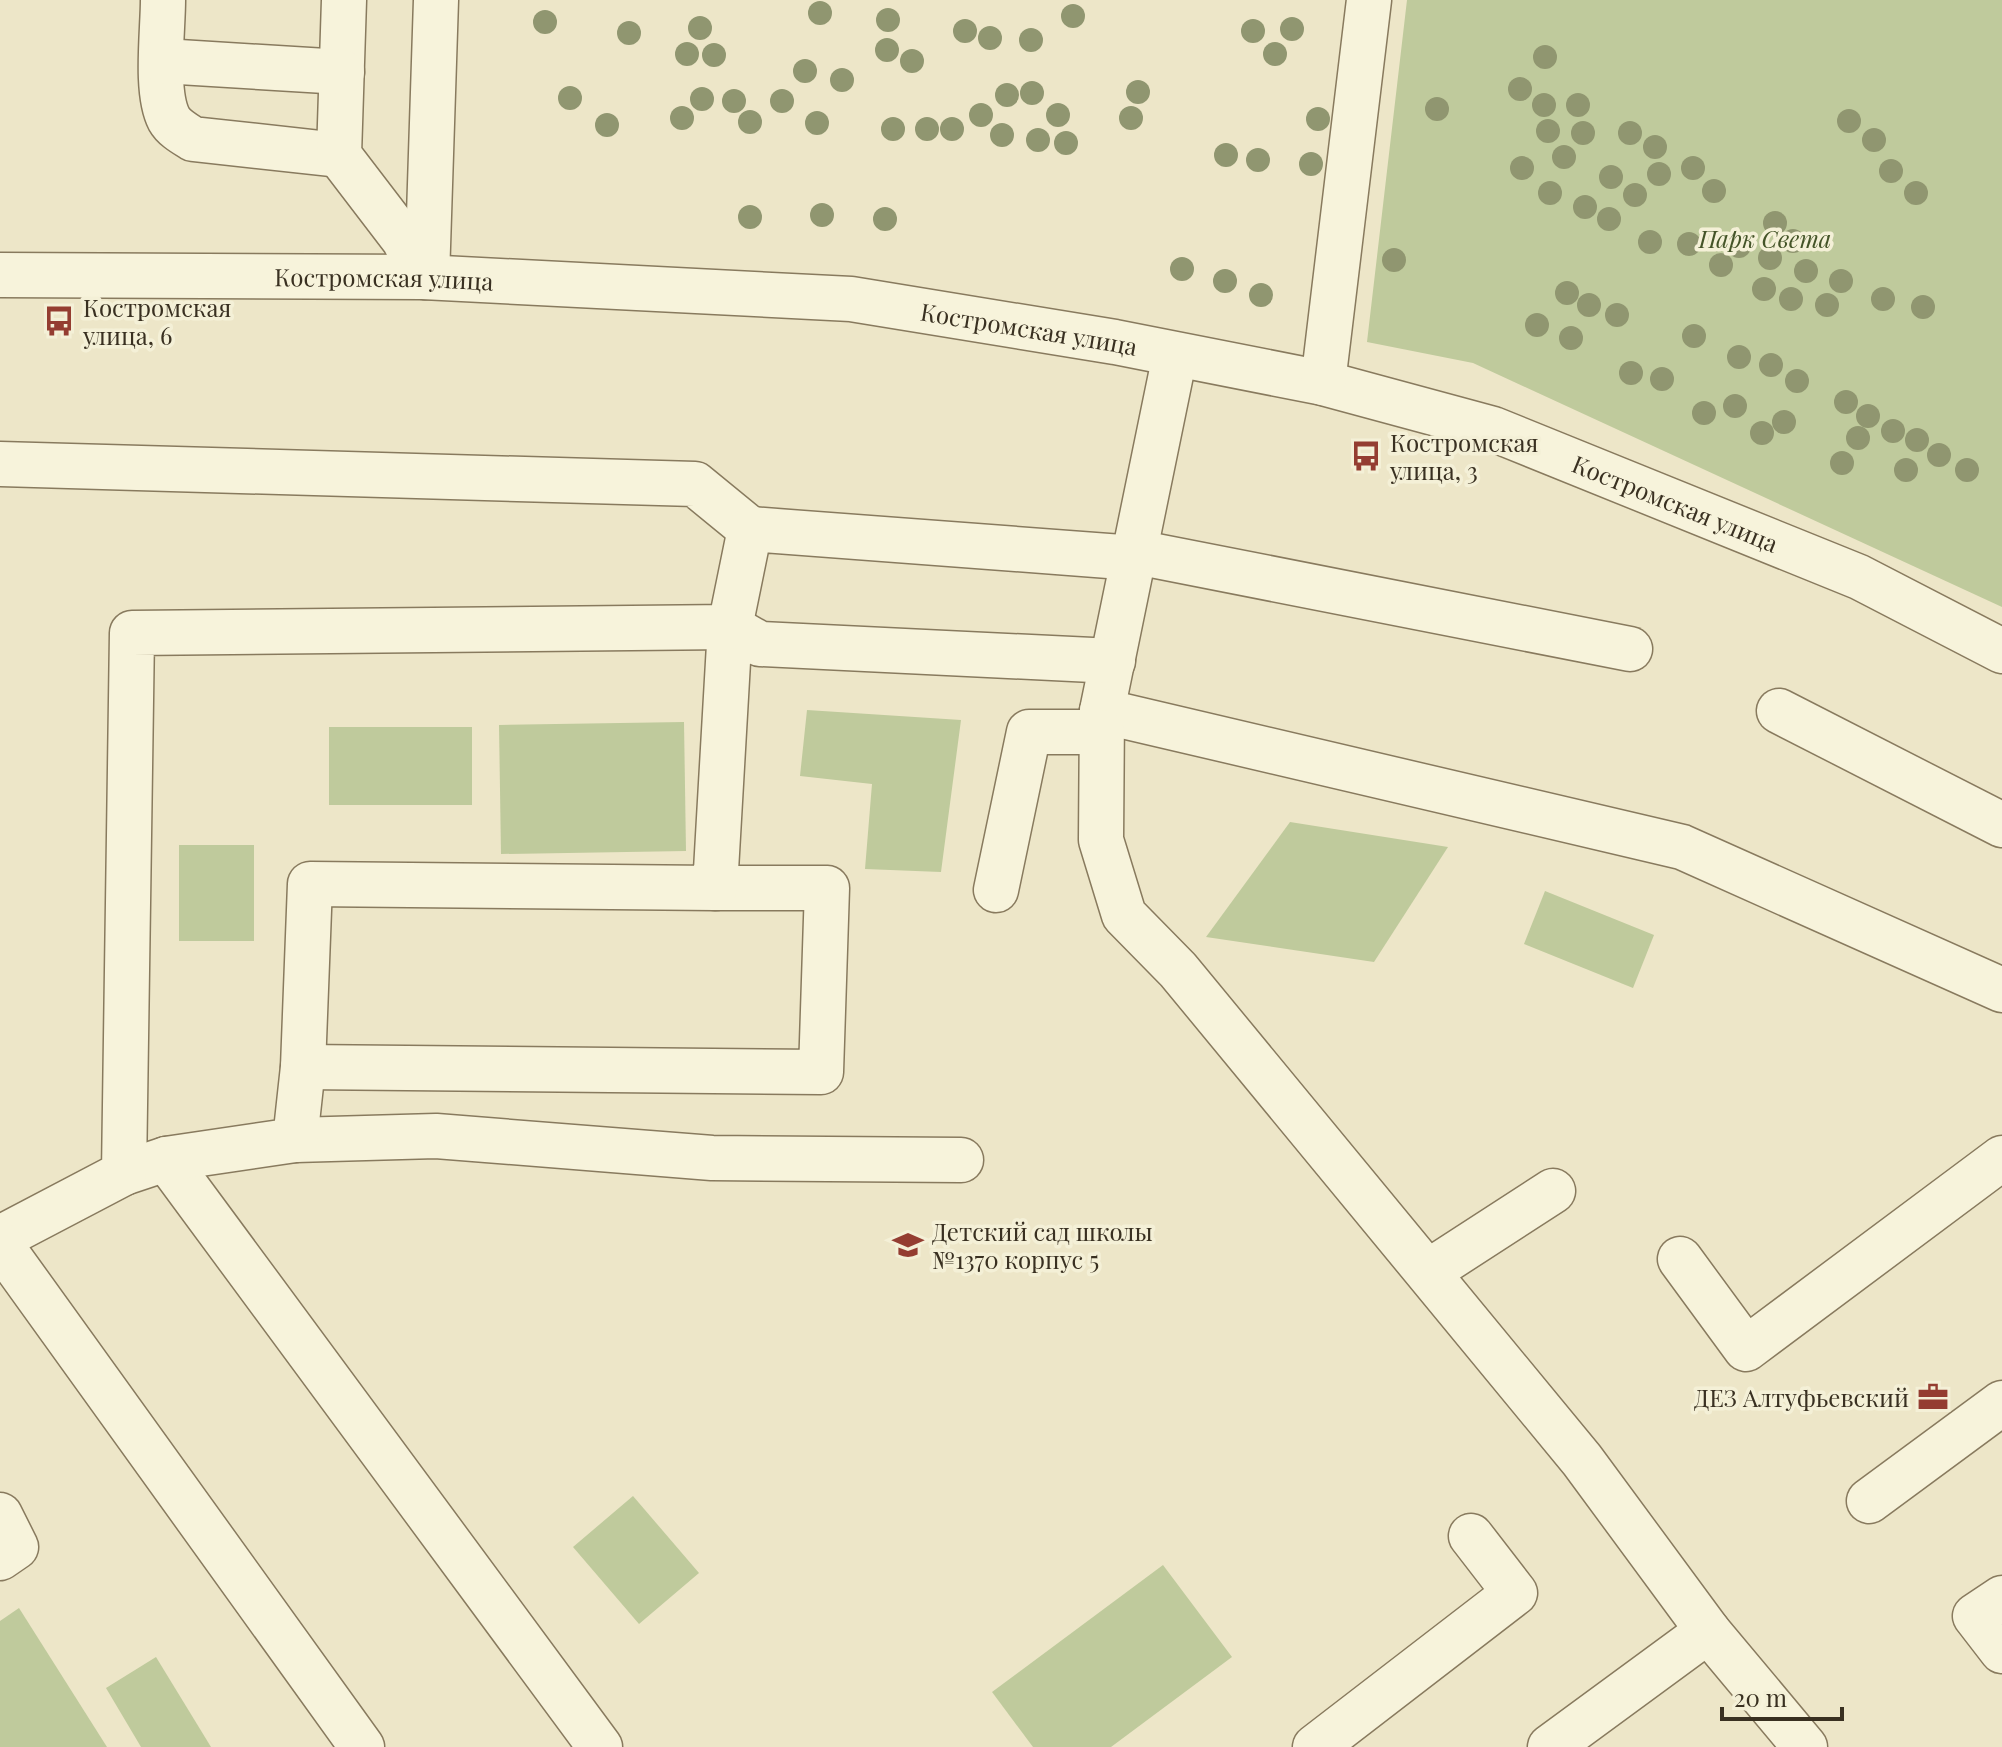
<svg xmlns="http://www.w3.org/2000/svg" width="2002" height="1747" font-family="'Playfair Display',serif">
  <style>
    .green { fill: #bfca9c }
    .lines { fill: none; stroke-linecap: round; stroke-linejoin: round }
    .minor-casing { stroke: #887a5e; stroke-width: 47 }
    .minor { stroke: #f7f3db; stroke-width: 44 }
    .tree { fill: #909670 }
    .labels { text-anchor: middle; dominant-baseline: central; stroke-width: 7; stroke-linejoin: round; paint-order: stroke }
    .park-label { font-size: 24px; font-style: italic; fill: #445428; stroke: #f4f0d7 }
    .street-label { font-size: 24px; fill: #393021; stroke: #f4f0d7 }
    .poi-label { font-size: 24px; fill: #393021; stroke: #f4f0d7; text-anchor: start }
  </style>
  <rect width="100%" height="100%" fill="#ede6c8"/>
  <!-- green -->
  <g class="green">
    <path d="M 1407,0 L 2002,0 L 2002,607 L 1473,363 L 1367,342 Z"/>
    <path d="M 807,710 L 961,720 L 941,872 L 865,869 L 872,784 L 800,776 Z"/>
    <path d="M 684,722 L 686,851 L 501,854 L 499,725 Z"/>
    <rect x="329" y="727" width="143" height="78"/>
    <path d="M 1290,822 L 1448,847 L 1374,962 L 1206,937 Z"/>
    <rect x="179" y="845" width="75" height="96"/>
    <path d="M 1545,891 L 1654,935 L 1633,988 L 1524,944 Z"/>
    <path d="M 633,1496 L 699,1573 L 639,1624 L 573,1547 Z"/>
    <path d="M 1163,1565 L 1232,1657 L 1111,1747 L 1033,1747 L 992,1692 Z"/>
    <path d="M 19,1608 L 107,1747 L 0,1747 L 0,1621 Z"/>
    <path d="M 156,1657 L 211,1747 L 141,1747 L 106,1688 Z"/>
  </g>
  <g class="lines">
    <!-- minor casing -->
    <g class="minor-casing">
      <g id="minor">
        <path d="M 163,0 C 163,31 155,92 169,119 C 174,128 185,134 193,139 L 339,155"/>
        <path d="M 344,0 L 339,155 L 404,240 L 423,277"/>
        <path d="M 163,61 L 342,72"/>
        <path id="s1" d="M 0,275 L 423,277 L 851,299 L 1115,342 L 1323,383 L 1493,429 L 1859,577 L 2002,651"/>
        <path d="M 427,277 L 436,0"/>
        <path d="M 1175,355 L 1102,711 L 1101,840 L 1124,915 L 1178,970 L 1582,1460 L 1708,1631 L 1805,1747"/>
        <path d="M 1323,383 L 1369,0"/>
        <path d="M 0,464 L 695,484 L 750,529"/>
        <path d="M 1136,552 L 1630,649"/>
        <path d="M 1102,711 L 1682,847 L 2002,990"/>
        <path d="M 1779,711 L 2002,825"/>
        <path d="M 996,890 L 1029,732 L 1102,732"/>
        <path d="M 303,1067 L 821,1072 L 827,888 L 715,888"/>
        <path d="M 295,1140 L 436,1136 L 712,1158 L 961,1160"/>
        <path d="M 166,1159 L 600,1747"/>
        <path d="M 124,1173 L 166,1159 L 295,1140 L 303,1067 L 310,884 L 715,888 L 730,627 L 760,644 L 1113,661"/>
        <path d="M 0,1238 L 124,1173 L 132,633 L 730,627 L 750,529 L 1135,558"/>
        <path d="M 0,1244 L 362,1747"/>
        <path d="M 1680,1259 L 1746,1349 L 2002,1158"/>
        <path d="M 1428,1272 L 1553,1191"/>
        <path d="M 1869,1501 L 2002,1403"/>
        <path d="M 0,1515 L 16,1547 L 0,1558"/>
        <path d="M 2002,1598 L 1975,1616 L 2002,1651"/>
        <path d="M 1315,1747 L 1515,1593 L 1471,1536"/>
        <path d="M 1550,1747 L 1708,1631"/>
      </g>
    </g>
    <!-- minor -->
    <use href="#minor" class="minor"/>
  </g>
  <!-- trees -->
  <g class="tree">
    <circle cx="820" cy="13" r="12"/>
    <circle cx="1073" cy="16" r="12"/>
    <circle cx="888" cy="20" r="12"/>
    <circle cx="545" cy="22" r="12"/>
    <circle cx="700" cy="28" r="12"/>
    <circle cx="1292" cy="29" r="12"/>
    <circle cx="965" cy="31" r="12"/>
    <circle cx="1253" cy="31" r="12"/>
    <circle cx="629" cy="33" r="12"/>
    <circle cx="990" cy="38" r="12"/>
    <circle cx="1031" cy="40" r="12"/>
    <circle cx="887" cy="50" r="12"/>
    <circle cx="687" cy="54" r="12"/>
    <circle cx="1275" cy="54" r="12"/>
    <circle cx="714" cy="55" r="12"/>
    <circle cx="1545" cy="57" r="12"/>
    <circle cx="912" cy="61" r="12"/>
    <circle cx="805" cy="71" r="12"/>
    <circle cx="842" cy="80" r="12"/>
    <circle cx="1520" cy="89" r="12"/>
    <circle cx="1138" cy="92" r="12"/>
    <circle cx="1032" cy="93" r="12"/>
    <circle cx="1007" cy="95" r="12"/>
    <circle cx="570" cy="98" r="12"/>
    <circle cx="702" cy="99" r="12"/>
    <circle cx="734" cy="101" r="12"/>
    <circle cx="782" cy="101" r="12"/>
    <circle cx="1544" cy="105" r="12"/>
    <circle cx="1578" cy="105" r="12"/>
    <circle cx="1437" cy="109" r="12"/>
    <circle cx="981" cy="115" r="12"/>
    <circle cx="1058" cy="115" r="12"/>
    <circle cx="682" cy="118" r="12"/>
    <circle cx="1131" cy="118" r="12"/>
    <circle cx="1318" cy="119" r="12"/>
    <circle cx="1849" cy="121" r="12"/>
    <circle cx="750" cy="122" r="12"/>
    <circle cx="817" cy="123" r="12"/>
    <circle cx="607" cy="125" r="12"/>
    <circle cx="893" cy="129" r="12"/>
    <circle cx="927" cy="129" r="12"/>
    <circle cx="952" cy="129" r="12"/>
    <circle cx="1548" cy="131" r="12"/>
    <circle cx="1583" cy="133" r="12"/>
    <circle cx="1630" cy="133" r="12"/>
    <circle cx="1002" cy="135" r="12"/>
    <circle cx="1038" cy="140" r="12"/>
    <circle cx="1874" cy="140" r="12"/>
    <circle cx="1066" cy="143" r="12"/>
    <circle cx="1655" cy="147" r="12"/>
    <circle cx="1226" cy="155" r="12"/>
    <circle cx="1564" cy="157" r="12"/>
    <circle cx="1258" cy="160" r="12"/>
    <circle cx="1311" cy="164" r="12"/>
    <circle cx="1522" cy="168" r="12"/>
    <circle cx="1693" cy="168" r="12"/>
    <circle cx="1891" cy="171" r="12"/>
    <circle cx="1659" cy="174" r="12"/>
    <circle cx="1611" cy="177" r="12"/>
    <circle cx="1714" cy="191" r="12"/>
    <circle cx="1550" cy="193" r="12"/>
    <circle cx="1916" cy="193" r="12"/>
    <circle cx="1635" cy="195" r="12"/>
    <circle cx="1585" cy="207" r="12"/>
    <circle cx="822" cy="215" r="12"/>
    <circle cx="750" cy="217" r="12"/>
    <circle cx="885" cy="219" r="12"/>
    <circle cx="1609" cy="219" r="12"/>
    <circle cx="1775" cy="223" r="12"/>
    <circle cx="1793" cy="241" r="12"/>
    <circle cx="1650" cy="242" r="12"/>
    <circle cx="1689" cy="244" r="12"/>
    <circle cx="1739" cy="246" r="12"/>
    <circle cx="1770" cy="258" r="12"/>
    <circle cx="1394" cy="260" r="12"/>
    <circle cx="1721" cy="265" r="12"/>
    <circle cx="1182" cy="269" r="12"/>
    <circle cx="1806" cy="271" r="12"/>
    <circle cx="1225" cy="281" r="12"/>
    <circle cx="1841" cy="281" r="12"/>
    <circle cx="1764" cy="289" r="12"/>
    <circle cx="1567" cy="293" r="12"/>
    <circle cx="1261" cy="295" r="12"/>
    <circle cx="1791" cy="299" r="12"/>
    <circle cx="1883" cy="299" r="12"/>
    <circle cx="1589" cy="305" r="12"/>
    <circle cx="1827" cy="305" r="12"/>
    <circle cx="1923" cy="307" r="12"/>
    <circle cx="1617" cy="315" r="12"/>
    <circle cx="1537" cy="325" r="12"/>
    <circle cx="1694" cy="336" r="12"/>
    <circle cx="1571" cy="338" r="12"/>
    <circle cx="1739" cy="357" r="12"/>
    <circle cx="1771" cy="365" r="12"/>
    <circle cx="1631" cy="373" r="12"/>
    <circle cx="1662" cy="379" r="12"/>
    <circle cx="1797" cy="381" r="12"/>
    <circle cx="1846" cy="402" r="12"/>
    <circle cx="1735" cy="406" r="12"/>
    <circle cx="1704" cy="413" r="12"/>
    <circle cx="1868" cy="416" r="12"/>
    <circle cx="1784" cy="422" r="12"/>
    <circle cx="1893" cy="431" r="12"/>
    <circle cx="1762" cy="433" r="12"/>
    <circle cx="1858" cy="438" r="12"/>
    <circle cx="1917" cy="440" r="12"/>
    <circle cx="1939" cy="455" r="12"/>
    <circle cx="1842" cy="463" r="12"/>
    <circle cx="1906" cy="470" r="12"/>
    <circle cx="1967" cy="470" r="12"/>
  </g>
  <!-- icons -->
  <defs>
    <g id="bus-bare" transform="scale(2.4)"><path d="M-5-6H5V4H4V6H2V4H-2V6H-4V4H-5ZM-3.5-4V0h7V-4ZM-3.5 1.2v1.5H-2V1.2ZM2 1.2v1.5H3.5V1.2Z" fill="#943d31" stroke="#f4f0d7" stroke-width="2.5" paint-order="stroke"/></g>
    <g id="school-bare" transform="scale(2.4)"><path d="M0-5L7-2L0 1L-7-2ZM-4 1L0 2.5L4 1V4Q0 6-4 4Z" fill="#943d31" stroke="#f4f0d7" stroke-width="2.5" paint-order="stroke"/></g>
    <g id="office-bare" transform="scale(2.4)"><path d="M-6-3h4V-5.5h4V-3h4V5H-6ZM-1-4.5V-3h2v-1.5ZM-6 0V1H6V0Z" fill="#943d31" stroke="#f4f0d7" stroke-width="2.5" paint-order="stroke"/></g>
  </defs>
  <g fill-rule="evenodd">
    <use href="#bus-bare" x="59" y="321"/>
    <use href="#bus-bare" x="1366" y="456"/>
    <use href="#school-bare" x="908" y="1245"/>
    <use href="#office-bare" x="1933" y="1397"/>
  </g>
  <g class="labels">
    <!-- park labels -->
    <g class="park-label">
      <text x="1765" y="238">Парк Света</text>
    </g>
    <!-- street labels -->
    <g class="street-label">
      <text stroke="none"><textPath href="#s1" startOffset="384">Костромская улица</textPath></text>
      <text stroke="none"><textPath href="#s1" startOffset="1032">Костромская улица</textPath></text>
      <text stroke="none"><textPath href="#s1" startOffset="1704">Костромская улица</textPath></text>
    </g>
    <!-- poi labels -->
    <g class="poi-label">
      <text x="83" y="307">Костромская<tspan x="83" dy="28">улица, 6</tspan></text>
      <text x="1390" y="442">Костромская<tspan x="1390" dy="28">улица, 3</tspan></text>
      <text x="932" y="1231">Детский сад школы<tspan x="932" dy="28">№1370 корпус 5</tspan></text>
      <text x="1909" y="1397" text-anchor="end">ДЕЗ Алтуфьевский</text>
    </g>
  </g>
  <!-- scale -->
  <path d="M1722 1707v12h120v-12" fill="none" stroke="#393021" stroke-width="4"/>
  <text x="1734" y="1707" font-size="24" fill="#393021" stroke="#f4f0d7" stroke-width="6" paint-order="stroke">20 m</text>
</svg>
